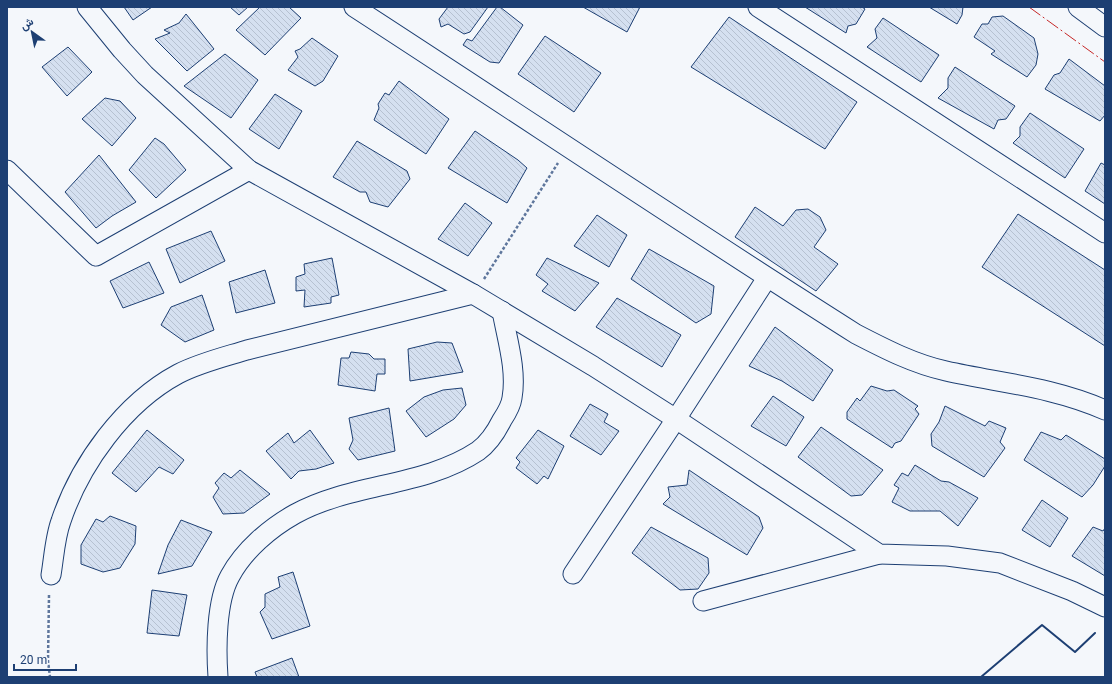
<svg xmlns="http://www.w3.org/2000/svg" width="1112" height="684" font-family="Georgia,Vazirmatn,serif">
  <style>
    .building { fill: url(#building-back-hatch); stroke: #1d3f73 }
    .lines { fill: none; stroke-linecap: round; stroke-linejoin: round }
    .street-casing { stroke: #1d3f73; stroke-width: 21 }
    .path { stroke: #5e769c; stroke-width: 2.5; stroke-dasharray: 3 2; stroke-linecap: butt }
    .street { stroke: #f4f7fb; stroke-width: 19 }
    .wall { stroke: #1d3f73; stroke-width: 2 }
    .power { stroke: #c62828; stroke-width: 1; stroke-dasharray: 14 3 2 3; stroke-linecap: butt }
  </style>
  <defs>
    <pattern id="building-back-hatch" width="6" height="6" patternUnits="userSpaceOnUse"><rect width="6" height="6" fill="#d5e0f0"/><path d="M-1 5l2 2M0 0l6 6M5-1l2 2" fill="none" stroke="#b6c1d1"/></pattern>
  </defs>
  <rect width="100%" height="100%" fill="#f4f7fb"/>
  <!-- building -->
  <g class="building">
    <path d="M 124,7 L 152,7 L 133,20 Z"/>
    <path d="M 230,7 L 248,7 L 239,15 Z"/>
    <path d="M 260,7 L 289,7 L 301,18 L 265,55 L 236,30 Z"/>
    <path d="M 448,7 L 488,7 L 470,32 L 464,34 L 448,24 L 441,27 L 439,19 Z"/>
    <path d="M 497,7 L 500,7 L 523,25 L 499,63 L 490,62 L 463,45 L 467,39 L 472,41 Z"/>
    <path d="M 583,7 L 640,7 L 627,32 Z"/>
    <path d="M 805,7 L 862,7 L 865,9 L 856,24 L 848,26 L 846,33 Z"/>
    <path d="M 929,7 L 963,7 L 962,15 L 957,24 Z"/>
    <path d="M 186,14 L 214,49 L 187,71 L 155,39 L 170,33 L 164,30 L 179,23 Z"/>
    <path d="M 1003,16 L 1034,38 L 1038,54 L 1036,65 L 1027,77 L 991,54 L 995,51 L 974,37 L 982,24 L 988,24 L 992,17 Z"/>
    <path d="M 729,17 L 857,102 L 825,149 L 691,67 Z"/>
    <path d="M 883,18 L 939,55 L 921,82 L 867,47 L 877,38 L 875,29 Z"/>
    <path d="M 545,36 L 601,73 L 574,112 L 518,74 Z"/>
    <path d="M 312,38 L 338,56 L 323,81 L 315,86 L 288,70 L 298,57 L 295,51 L 300,49 Z"/>
    <path d="M 68,47 L 92,72 L 67,96 L 42,67 Z"/>
    <path d="M 225,54 L 258,80 L 231,118 L 184,86 Z"/>
    <path d="M 1069,59 L 1105,86 L 1105,115 L 1100,121 L 1045,89 L 1054,75 L 1060,73 Z"/>
    <path d="M 955,67 L 1015,106 L 1006,119 L 998,120 L 994,129 L 938,98 L 948,88 L 948,78 Z"/>
    <path d="M 399,81 L 449,119 L 426,154 L 374,120 L 379,108 L 378,104 L 385,93 L 389,95 Z"/>
    <path d="M 275,94 L 302,111 L 279,149 L 249,129 Z"/>
    <path d="M 105,98 L 120,101 L 136,118 L 112,146 L 82,119 Z"/>
    <path d="M 1030,113 L 1084,149 L 1065,178 L 1013,143 L 1020,136 L 1020,127 Z"/>
    <path d="M 475,131 L 518,160 L 527,168 L 507,203 L 448,168 Z"/>
    <path d="M 155,138 L 164,144 L 186,170 L 156,198 L 129,170 Z"/>
    <path d="M 357,141 L 407,171 L 410,179 L 388,207 L 370,202 L 366,192 L 360,192 L 333,177 Z"/>
    <path d="M 99,155 L 136,202 L 112,216 L 96,228 L 65,192 Z"/>
    <path d="M 1101,163 L 1105,165 L 1105,204 L 1085,191 Z"/>
    <path d="M 465,203 L 492,223 L 468,256 L 438,239 Z"/>
    <path d="M 755,207 L 783,226 L 796,210 L 808,209 L 820,217 L 826,230 L 814,247 L 838,264 L 816,291 L 735,237 Z"/>
    <path d="M 1018,214 L 1105,270 L 1105,346 L 982,267 Z"/>
    <path d="M 597,215 L 627,235 L 609,267 L 574,246 Z"/>
    <path d="M 211,231 L 225,261 L 180,283 L 166,249 Z"/>
    <path d="M 649,249 L 714,286 L 711,314 L 696,323 L 631,279 Z"/>
    <path d="M 332,258 L 339,295 L 331,297 L 331,303 L 304,307 L 305,290 L 296,291 L 296,277 L 305,274 L 304,264 Z"/>
    <path d="M 547,258 L 599,283 L 575,311 L 542,291 L 548,284 L 536,275 Z"/>
    <path d="M 149,262 L 164,293 L 123,308 L 110,281 Z"/>
    <path d="M 265,270 L 275,303 L 236,313 L 229,282 Z"/>
    <path d="M 202,295 L 214,330 L 185,342 L 161,325 L 171,307 Z"/>
    <path d="M 617,298 L 681,335 L 662,367 L 596,327 Z"/>
    <path d="M 775,327 L 833,370 L 813,401 L 782,381 L 749,366 Z"/>
    <path d="M 437,342 L 452,343 L 463,372 L 410,381 L 408,349 Z"/>
    <path d="M 351,352 L 369,354 L 374,359 L 385,359 L 385,374 L 377,374 L 375,391 L 338,385 L 341,358 L 349,358 Z"/>
    <path d="M 871,386 L 887,391 L 894,390 L 918,406 L 915,409 L 919,414 L 901,441 L 895,443 L 892,448 L 847,419 L 847,412 L 857,398 L 860,401 Z"/>
    <path d="M 462,388 L 466,405 L 454,419 L 426,437 L 406,411 L 424,397 L 443,390 Z"/>
    <path d="M 773,396 L 804,417 L 786,446 L 751,426 Z"/>
    <path d="M 590,404 L 608,414 L 604,422 L 619,431 L 601,455 L 570,436 Z"/>
    <path d="M 945,406 L 985,426 L 989,421 L 1006,428 L 1000,442 L 1005,448 L 984,477 L 932,446 L 931,434 L 939,422 Z"/>
    <path d="M 389,408 L 395,451 L 358,460 L 349,449 L 353,440 L 349,418 Z"/>
    <path d="M 821,427 L 883,470 L 862,495 L 851,496 L 798,457 Z"/>
    <path d="M 147,430 L 184,460 L 173,474 L 159,467 L 136,492 L 112,473 Z"/>
    <path d="M 310,430 L 334,463 L 316,469 L 299,471 L 291,479 L 266,451 L 288,433 L 294,443 Z"/>
    <path d="M 538,430 L 564,446 L 548,479 L 544,476 L 537,484 L 516,468 L 520,462 L 516,458 Z"/>
    <path d="M 1041,432 L 1061,440 L 1066,435 L 1105,459 L 1105,466 L 1093,485 L 1082,497 L 1024,460 Z"/>
    <path d="M 915,465 L 941,481 L 949,482 L 978,498 L 958,526 L 940,511 L 910,511 L 892,502 L 899,488 L 894,485 L 902,473 L 908,476 Z"/>
    <path d="M 240,470 L 270,494 L 244,513 L 223,514 L 213,497 L 219,488 L 215,483 L 224,473 L 231,478 Z"/>
    <path d="M 689,470 L 759,517 L 763,528 L 747,555 L 663,504 L 670,497 L 668,487 L 687,485 Z"/>
    <path d="M 1042,500 L 1068,518 L 1050,547 L 1022,530 Z"/>
    <path d="M 110,516 L 136,526 L 135,544 L 120,568 L 103,572 L 81,564 L 81,545 L 96,519 L 103,522 Z"/>
    <path d="M 181,520 L 212,532 L 192,566 L 158,574 L 168,545 Z"/>
    <path d="M 651,527 L 708,558 L 709,573 L 698,589 L 680,590 L 632,553 Z"/>
    <path d="M 1093,527 L 1103,531 L 1105,528 L 1105,576 L 1072,556 Z"/>
    <path d="M 293,572 L 310,626 L 272,639 L 260,612 L 265,607 L 265,594 L 280,587 L 278,577 Z"/>
    <path d="M 152,590 L 187,595 L 179,636 L 147,633 Z"/>
    <path d="M 292,658 L 299,677 L 257,677 L 255,672 Z"/>
  </g>
  <g class="lines">
    <!-- street casing -->
    <g class="street-casing">
      <g id="street">
        <path d="M 87,7 L 122,50 L 145,75 L 249,170 L 473,294 L 593,366 L 676,419 L 879,554 L 947,556 L 1000,563 L 1072,591 L 1105,607"/>
        <path d="M 354,7 C 522,116 687,227 856,334 C 885,349 914,364 946,371 C 1000,383 1053,387 1105,410"/>
        <path d="M 758,7 L 1105,233"/>
        <path d="M 1078,7 L 1105,27"/>
        <path d="M 7,170 L 96,256 L 249,170"/>
        <path d="M 573,574 L 676,419 L 767,278"/>
        <path d="M 51,575 C 54,557 55,537 61,521 C 80,464 124,403 178,374 C 199,363 224,357 247,350 L 473,294"/>
        <path d="M 703,601 L 879,554"/>
        <path d="M 218,677 C 216,649 216,601 230,576 C 244,550 270,528 295,514 C 351,483 424,487 478,451 C 489,443 496,432 502,420 C 506,414 511,406 512,398 C 517,370 507,339 502,311"/>
      </g>
    </g>
    <!-- path -->
    <g class="path">
      <path d="M 484,279 L 558,163"/>
      <path d="M 49,595 L 48,661 L 50,677"/>
    </g>
    <!-- street -->
    <use href="#street" class="street"/>
    <!-- wall -->
    <path class="wall" d="M 981,677 L 1042,625 L 1075,652 L 1095,633"/>
    <!-- power -->
    <path class="power" d="M 1029,7 L 1105,62"/>
  </g>
  <!-- border -->
  <rect width="1112" height="684" fill="none" stroke="#1d3f73" stroke-width="16"/>
  <!-- north arrow -->
  <g transform="translate(32 32) rotate(327)" stroke="#f4f7fb" stroke-width="3" paint-order="stroke">
  <path d="M0-3L7 15L0 10L-7 15Z" fill="#1d3f73"/>
  <text y="-6" font-size="11" font-weight="bold" text-anchor="middle" fill="#1d3f73">ش</text>
  </g>
  <!-- scale -->
  <path d="M14 664v6h62v-6" fill="none" stroke="#1d3f73" stroke-width="2"/>
  <text x="20" y="664" font-size="12" fill="#1d3f73" stroke="#f4f7fb" stroke-width="3" paint-order="stroke">20 m</text>
</svg>
